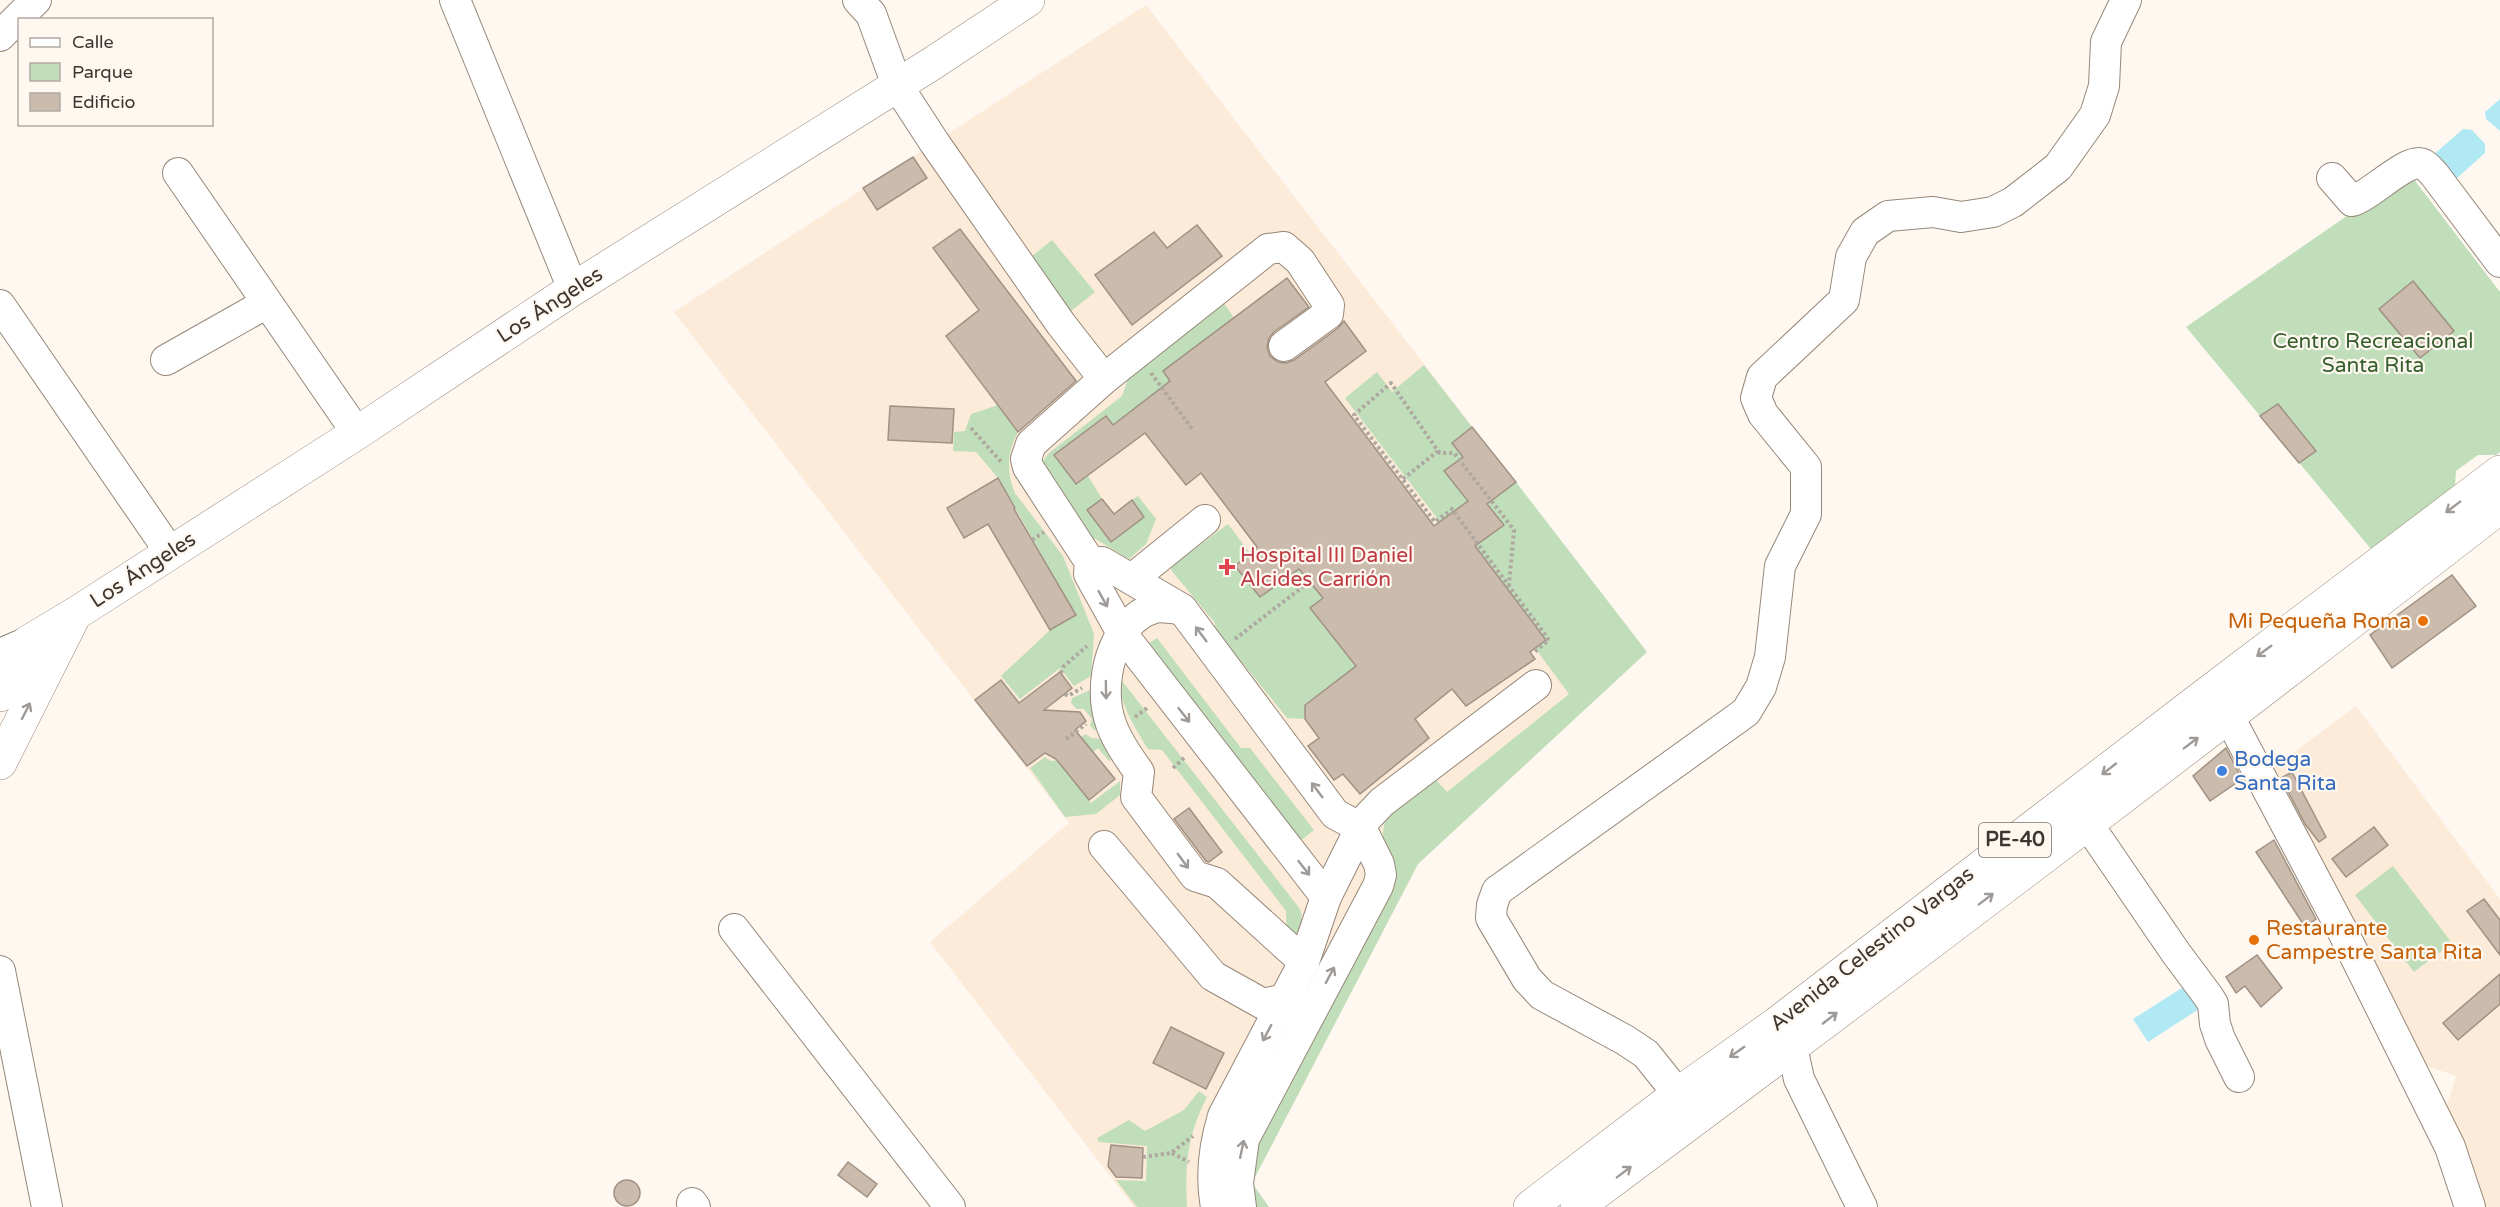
<svg xmlns="http://www.w3.org/2000/svg" width="2500" height="1207" font-family="'Varela Round',sans-serif">
  <style>
    .built { fill: #fcebd9 }
    .green { fill: #c0deba; fill-rule: evenodd }
    .water { fill: #b0e8f4 }
    .building { fill: #cbbbac; stroke: #a09183; stroke-width: 1.5 }
    .lines { fill: none; stroke-linecap: round; stroke-linejoin: round }
    .minor-casing { stroke: #968779; stroke-width: 32 }
    .major-casing { stroke: #968779; stroke-width: 34 }
    .highway-casing { stroke: #968779; stroke-width: 34 }
    .path { stroke: #aea8a1; stroke-width: 4; stroke-dasharray: 3 3; stroke-linecap: butt }
    .minor { stroke: #fff; stroke-width: 30 }
    .major { stroke: #fff; stroke-width: 33 }
    .highway { stroke: #fff; stroke-width: 33 }
    .oneway { stroke: #9e9a98 }
    .health-dot { fill: #e0444e; stroke: #fef8f1; stroke-width: 2 }
    .food-dot { fill: #e8710a; stroke: #fef8f1; stroke-width: 2 }
    .shop-dot { fill: #3f7fe0; stroke: #fef8f1; stroke-width: 2 }
    .labels { text-anchor: middle; dominant-baseline: central; stroke-width: 4.5; stroke-linejoin: round; paint-order: stroke }
    .shield { fill: #fef8f1; stroke: #77706a; stroke-width: 1.5 }
    .shield-label { font-size: 20px; font-weight: bold; fill: #3d3630 }
    .street-label { font-size: 21px; fill: #3d3630; stroke: #fef8f1 }
    .park-label { font-size: 21px; fill: #365f2e; stroke: #fef8f1 }
    .health-label { font-size: 21px; fill: #be3a42; stroke: #fef8f1; text-anchor: start }
    .food-label { font-size: 21px; fill: #c56008; stroke: #fef8f1; text-anchor: end }
    .shop-label { font-size: 21px; fill: #366cbe; stroke: #fef8f1; text-anchor: start }
  </style>
  <rect width="100%" height="100%" fill="#fef8f1"/>
  <!-- built -->
  <g class="built">
    <path d="M 1146,5 L 1647,652 L 1418,864 L 1252,1183 L 1269,1207 L 1134,1207 L 930,942 L 1069,823 L 674,312 Z"/>
    <path d="M 2356,706 L 2500,899 L 2500,1207 L 2485,1207 L 2467,1159 L 2445,1112 L 2456,1076 L 2421,1064 L 2270,770 Z"/>
  </g>
  <!-- green -->
  <g class="green">
    <path d="M 2409,173 L 2500,292 L 2500,452 L 2496,455 L 2478,455 L 2456,471 L 2455,486 L 2371,549 L 2186,327 Z"/>
    <path d="M 1052,240 L 1095,292 L 1071,311 L 1031,257 Z"/>
    <path d="M 1223,302 L 1234,318 L 1193,411 L 1195,429 L 1163,386 L 1113,425 L 1106,416 L 1054,455 L 1076,484 L 1088,476 L 1102,499 L 1087,510 L 1111,542 L 1144,517 L 1132,500 L 1138,496 L 1156,519 L 1146,544 L 1129,559 L 1092,537 L 1042,471 L 1042,462 L 1049,453 L 1122,396 L 1130,373 Z"/>
    <path d="M 1424,365 L 1472,427 L 1452,443 L 1477,476 L 1500,494 L 1516,482 L 1647,652 L 1418,864 L 1252,1183 L 1269,1207 L 1246,1207 L 1246,1159 L 1387,874 C 1386,859 1380,836 1385,822 C 1389,807 1422,788 1434,778 L 1447,792 L 1569,694 L 1535,648 L 1546,639 L 1451,514 L 1440,522 L 1345,398 L 1377,372 L 1392,392 ZM 1456,463 L 1503,525 L 1493,533 L 1445,471 Z"/>
    <path d="M 998,405 L 1018,432 C 1007,452 1006,472 1015,493 L 1063,556 L 1094,634 L 1091,676 L 1074,686 L 1060,668 L 1020,699 L 1001,676 L 1050,630 L 1076,615 L 998,478 L 976,452 L 953,451 L 954,432 L 965,431 L 971,414 Z"/>
    <path d="M 1228,524 L 1250,553 L 1235,566 L 1260,597 L 1299,569 L 1323,598 L 1311,608 L 1356,666 L 1305,704 L 1305,719 L 1287,718 L 1241,661 L 1232,660 L 1216,639 L 1215,623 L 1171,570 L 1172,566 Z"/>
    <path d="M 1157,638 L 1241,748 L 1250,748 L 1314,830 L 1298,843 L 1146,645 Z"/>
    <path d="M 1119,677 L 1300,909 C 1305,923 1298,931 1290,944 L 1287,943 L 1286,911 L 1162,750 L 1148,749 C 1135,728 1119,703 1119,677 Z"/>
    <path d="M 1090,690 L 1093,714 L 1099,730 L 1094,730 L 1090,725 L 1092,719 L 1084,709 L 1077,709 L 1071,703 L 1072,698 Z"/>
    <path d="M 1085,734 L 1092,738 L 1103,739 L 1111,760 L 1109,761 L 1098,748 L 1067,773 L 1091,803 L 1120,781 L 1120,795 L 1096,814 L 1065,817 L 1030,768 L 1045,757 L 1051,761 L 1059,760 L 1073,743 Z"/>
    <path d="M 2393,866 L 2452,943 L 2414,972 L 2355,895 Z"/>
    <path d="M 1199,1091 L 1207,1097 C 1187,1136 1185,1164 1187,1207 L 1137,1207 L 1116,1180 L 1146,1181 L 1147,1146 L 1099,1142 L 1097,1138 L 1129,1120 L 1145,1131 L 1184,1110 Z"/>
  </g>
  <!-- water -->
  <g class="water">
    <path d="M 2500,99 L 2500,131 L 2486,119 L 2485,112 Z"/>
    <path d="M 2463,129 L 2472,130 L 2485,144 L 2485,153 L 2456,179 L 2431,157 Z"/>
    <path d="M 2185,986 L 2199,1009 L 2148,1042 L 2133,1019 Z"/>
  </g>
  <!-- building -->
  <g class="building">
    <path d="M 913,157 L 927,178 L 877,210 L 863,188 Z"/>
    <path d="M 1197,225 L 1222,256 L 1132,325 L 1095,275 L 1154,232 L 1167,248 Z"/>
    <path d="M 960,229 L 1076,381 L 1018,432 L 946,336 L 979,310 L 933,248 Z"/>
    <path d="M 1287,278 L 1309,307 L 1274,332 L 1269,338 L 1267,347 L 1270,356 L 1278,362 L 1286,363 L 1294,360 L 1338,328 L 1344,321 L 1366,351 L 1325,382 L 1434,526 L 1468,501 L 1444,471 L 1463,457 L 1452,443 L 1472,427 L 1516,482 L 1487,504 L 1504,525 L 1475,546 L 1546,640 L 1530,652 L 1535,659 L 1466,706 L 1452,689 L 1415,719 L 1429,738 L 1360,794 L 1343,774 L 1334,780 L 1308,746 L 1319,738 L 1305,719 L 1305,705 L 1356,666 L 1310,608 L 1323,598 L 1299,569 L 1260,597 L 1235,566 L 1257,547 L 1201,473 L 1186,485 L 1145,433 L 1076,484 L 1054,455 L 1106,416 L 1113,425 L 1170,381 L 1163,371 Z"/>
    <path d="M 2413,281 L 2454,331 L 2420,358 L 2379,309 Z"/>
    <path d="M 2278,404 L 2316,451 L 2299,463 L 2260,416 Z"/>
    <path d="M 890,406 L 954,409 L 952,443 L 888,440 Z"/>
    <path d="M 998,478 L 1015,508 L 1014,509 L 1076,615 L 1050,630 L 988,524 L 964,538 L 947,508 Z"/>
    <path d="M 1102,499 L 1114,514 L 1132,500 L 1144,517 L 1111,542 L 1087,510 Z"/>
    <path d="M 2452,575 L 2476,606 L 2392,668 L 2370,635 Z"/>
    <path d="M 1060,672 L 1072,688 L 1044,710 L 1080,712 L 1086,721 L 1075,730 L 1115,779 L 1089,800 L 1056,759 L 1045,753 L 1027,766 L 975,700 L 1001,680 L 1019,703 Z"/>
    <path d="M 2226,748 L 2242,779 L 2210,801 L 2193,776 Z"/>
    <path d="M 2292,772 L 2326,837 L 2319,842 L 2305,824 L 2281,778 Z"/>
    <path d="M 1189,808 L 1222,852 L 1209,862 L 1206,861 L 1174,819 Z"/>
    <path d="M 2374,827 L 2388,845 L 2346,877 L 2332,859 Z"/>
    <path d="M 2274,840 L 2316,919 L 2305,927 L 2256,852 Z"/>
    <path d="M 2484,899 L 2500,920 L 2500,955 L 2467,911 Z"/>
    <path d="M 2257,955 L 2282,988 L 2261,1007 L 2245,986 L 2236,993 L 2226,977 Z"/>
    <path d="M 2500,974 L 2500,1004 L 2458,1040 L 2443,1023 Z"/>
    <path d="M 1171,1027 L 1224,1053 L 1206,1089 L 1153,1063 Z"/>
    <path d="M 1111,1145 L 1143,1148 L 1142,1178 L 1116,1177 L 1108,1166 Z"/>
    <path d="M 848,1162 L 877,1184 L 867,1197 L 838,1175 Z"/>
    <circle cx="627" cy="1193" r="13"/>
  </g>
  <g class="lines">
    <!-- minor casing -->
    <g class="minor-casing">
      <g id="minor">
        <path d="M 455,0 L 573,289"/>
        <path d="M 858,0 L 871,14 L 897,85 L 934,142 L 1061,324 L 1104,379"/>
        <path d="M 0,36 L 36,0"/>
        <path d="M 178,173 L 357,433"/>
        <path d="M 2332,178 L 2352,201 C 2369,197 2409,156 2423,164 C 2427,166 2431,171 2434,174 L 2500,262"/>
        <path d="M 0,305 L 170,552"/>
        <path d="M 1284,346 L 1328,314 L 1329,305 L 1300,261 L 1284,247 L 1268,249 L 1104,379 L 1031,444 L 1026,459 L 1028,467 L 1090,562 L 1089,574 L 1123,635 L 1326,897"/>
        <path d="M 166,360 L 267,303"/>
        <path d="M 1090,562 L 1102,562 L 1182,609 L 1335,814 L 1361,828 L 1379,864 L 1381,875 L 1378,886 L 1244,1139 L 1238,1183 L 1241,1207"/>
        <path d="M 1132,579 L 1205,520"/>
        <path d="M 1182,609 C 1174,609 1161,606 1154,608 C 1111,621 1097,686 1111,724 C 1117,741 1128,757 1139,772 L 1136,797 L 1195,876 L 1217,883 L 1304,962"/>
        <path d="M 0,654 L 28,642"/>
        <path d="M 2215,699 L 2228,715 L 2344,934 L 2450,1147 L 2470,1207"/>
        <path d="M 2087,823 L 2176,953 L 2208,996 L 2213,1004 L 2215,1024 L 2220,1039 L 2239,1077"/>
        <path d="M 1104,846 L 1213,976 L 1263,1004 L 1284,999 L 1295,1009"/>
        <path d="M 734,929 L 950,1207"/>
        <path d="M 0,971 L 47,1207"/>
        <path d="M 1779,1029 L 1792,1047 L 1799,1079 L 1862,1207"/>
        <path d="M 1678,1094 L 1646,1054 L 1625,1040 L 1542,995 L 1527,979 L 1491,918 L 1492,905 L 1497,891 L 1746,712 L 1761,687 L 1770,657 L 1780,566 L 1806,514 L 1806,467 L 1763,414 L 1756,398 L 1762,377 L 1844,300 L 1851,257 L 1865,232 L 1888,216 L 1933,212 L 1961,217 L 1993,212 L 2013,202 L 2058,167 L 2095,115 L 2104,86 L 2106,42 L 2126,0"/>
        <path d="M 692,1203 L 695,1207"/>
        <path d="M 1216,1207 C 1210,1176 1214,1146 1223,1116 L 1304,962 L 1326,897 L 1364,821 L 1382,802 L 1536,685"/>
      </g>
    </g>
    <!-- major casing -->
    <g class="major-casing">
      <g id="major">
        <path d="M 0,695 L 28,642 L 75,614 L 357,433 L 573,289 L 933,63 L 1028,0"/>
        <path d="M 0,763 L 75,614"/>
      </g>
    </g>
    <!-- highway casing -->
    <g class="highway-casing">
      <g id="highway">
        <path d="M 1530,1207 L 1678,1094 L 1776,1024 L 2209,692 L 2500,472"/>
        <path d="M 1577,1207 C 1887,977 2195,744 2500,507"/>
      </g>
    </g>
    <!-- path -->
    <g class="path">
      <path d="M 1151,373 L 1193,430"/>
      <path d="M 971,428 L 1002,463"/>
      <path d="M 1438,451 L 1440,453 L 1454,453 L 1514,530 L 1509,585"/>
      <path d="M 1403,479 L 1438,451 L 1391,383 L 1354,415 L 1435,522 L 1452,509 L 1549,640 L 1533,653"/>
      <path d="M 1032,540 L 1044,532"/>
      <path d="M 1235,639 L 1309,582"/>
      <path d="M 1061,673 L 1063,667 L 1087,646"/>
      <path d="M 1065,694 L 1068,696 L 1082,688"/>
      <path d="M 1135,717 L 1147,708"/>
      <path d="M 1066,739 L 1086,724"/>
      <path d="M 1173,768 L 1185,757"/>
      <path d="M 1172,1153 L 1189,1162"/>
      <path d="M 1143,1157 L 1171,1153 L 1193,1136"/>
    </g>
    <!-- minor -->
    <use href="#minor" class="minor"/>
    <!-- major -->
    <use href="#major" class="major"/>
    <!-- highway -->
    <use href="#highway" class="highway"/>
  </g>
  <!-- one-way arrows -->
  <defs><path id="oneway-shaft" d="M-6 0H5M1.5-3L5.5 0L1.5 3" fill="none" stroke-width="1.6" stroke-linecap="round" stroke-linejoin="round" transform="scale(1.5)"/></defs>
  <g class="oneway">
    <use href="#oneway-shaft" transform="translate(2453 507) rotate(143)"/>
    <use href="#oneway-shaft" transform="translate(1103 599) rotate(61)"/>
    <use href="#oneway-shaft" transform="translate(1201 634) rotate(-127)"/>
    <use href="#oneway-shaft" transform="translate(2264 651) rotate(144)"/>
    <use href="#oneway-shaft" transform="translate(1106 690) rotate(89)"/>
    <use href="#oneway-shaft" transform="translate(26 711) rotate(-63)"/>
    <use href="#oneway-shaft" transform="translate(1184 715) rotate(52)"/>
    <use href="#oneway-shaft" transform="translate(2191 743) rotate(-37)"/>
    <use href="#oneway-shaft" transform="translate(2109 769) rotate(142)"/>
    <use href="#oneway-shaft" transform="translate(1317 790) rotate(-127)"/>
    <use href="#oneway-shaft" transform="translate(1183 861) rotate(54)"/>
    <use href="#oneway-shaft" transform="translate(1304 868) rotate(52)"/>
    <use href="#oneway-shaft" transform="translate(1986 899) rotate(-37)"/>
    <use href="#oneway-shaft" transform="translate(1330 975) rotate(-62)"/>
    <use href="#oneway-shaft" transform="translate(1830 1018) rotate(-38)"/>
    <use href="#oneway-shaft" transform="translate(1267 1033) rotate(118)"/>
    <use href="#oneway-shaft" transform="translate(1737 1052) rotate(145)"/>
    <use href="#oneway-shaft" transform="translate(1242 1149) rotate(-78)"/>
    <use href="#oneway-shaft" transform="translate(1624 1172) rotate(-37)"/>
  </g>
  <!-- markers -->
  <path class="health-dot" d="M1224 558h6v6h6v6h-6v6h-6v-6h-6v-6h6z"/>
  <g class="food-dot">
    <circle cx="2423" cy="621" r="6"/>
    <circle cx="2254" cy="940" r="6"/>
  </g>
  <circle class="shop-dot" cx="2222" cy="771" r="6"/>
  <g class="labels">
    <!-- shield labels -->
    <rect class="shield" x="1979" y="823" width="72" height="34" rx="4.5"/>
    <g class="shield-label">
      <text x="2015" y="840">PE-40</text>
    </g>
    <!-- street labels -->
    <g class="street-label">
      <text transform="translate(550 305) rotate(-33)">Los Ángeles</text>
      <text transform="translate(143 570) rotate(-33)">Los Ángeles</text>
      <text transform="translate(1872 949) rotate(-38)">Avenida Celestino Vargas</text>
    </g>
    <!-- park labels -->
    <g class="park-label">
      <text x="2373" y="341">Centro Recreacional<tspan x="2373" dy="24">Santa Rita</tspan></text>
    </g>
    <!-- health labels -->
    <g class="health-label">
      <text x="1240" y="555">Hospital III Daniel<tspan x="1240" dy="24">Alcides Carrión</tspan></text>
    </g>
    <!-- food labels -->
    <g class="food-label">
      <text x="2411" y="621">Mi Pequeña Roma</text>
      <text x="2266" y="928" text-anchor="start">Restaurante<tspan x="2266" dy="24">Campestre Santa Rita</tspan></text>
    </g>
    <!-- shop labels -->
    <g class="shop-label">
      <text x="2234" y="759">Bodega<tspan x="2234" dy="24">Santa Rita</tspan></text>
    </g>
  </g>
  <!-- legend -->
  <rect x="18" y="18" width="195" height="108" fill="#fef8f1" stroke="#b1aaa4" stroke-width="1.5"/>
  <rect x="30" y="38" width="30" height="9" fill="#ffffff" stroke="#b1aaa4" stroke-width="1.5"/>
  <text x="72" y="48" font-size="18" fill="#3d3630">Calle</text>
  <rect x="30" y="63" width="30" height="18" fill="#c0deba" stroke="#b1aaa4" stroke-width="1.5"/>
  <text x="72" y="78" font-size="18" fill="#3d3630">Parque</text>
  <rect x="30" y="93" width="30" height="18" fill="#cbbbac" stroke="#b1aaa4" stroke-width="1.5"/>
  <text x="72" y="108" font-size="18" fill="#3d3630">Edificio</text>
</svg>
